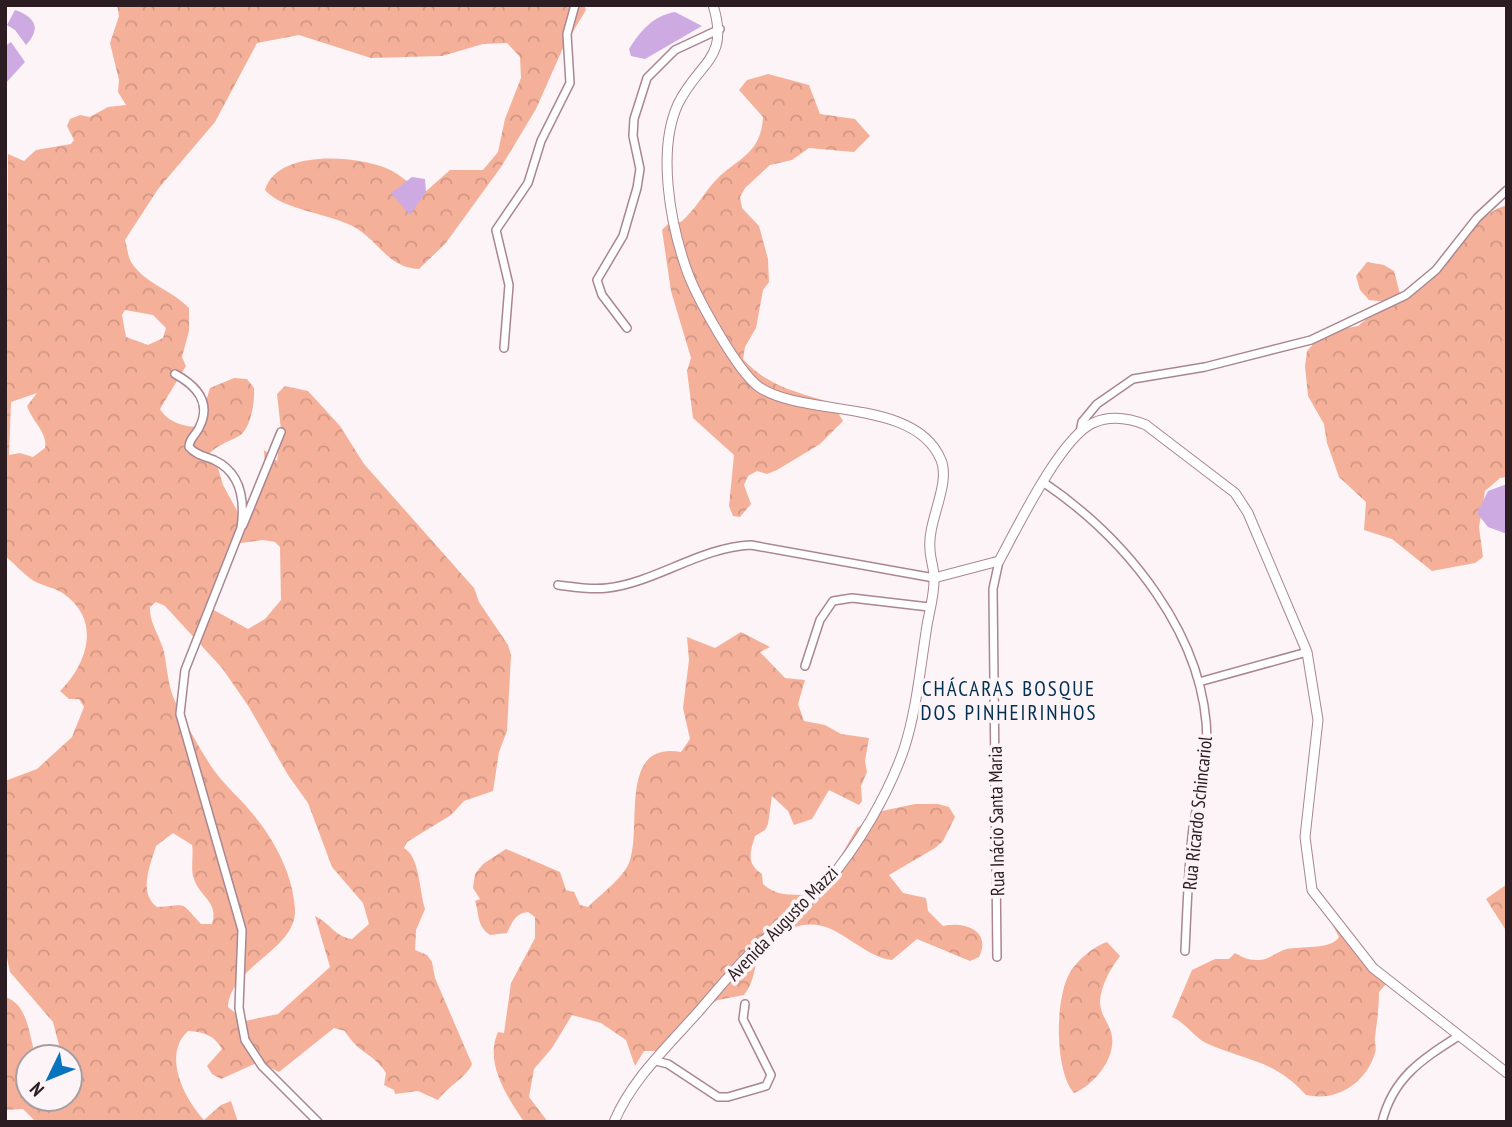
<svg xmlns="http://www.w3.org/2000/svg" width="1512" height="1127" font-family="'PT Sans Narrow',sans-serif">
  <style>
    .forest { fill: url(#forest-crowns); fill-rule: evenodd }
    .water { fill: #ceaae3 }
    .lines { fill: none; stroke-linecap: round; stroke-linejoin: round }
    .minor-casing { stroke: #a98692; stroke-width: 10 }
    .tertiary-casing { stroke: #a98692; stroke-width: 11 }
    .minor { stroke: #fff; stroke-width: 7 }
    .tertiary { stroke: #fff; stroke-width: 9 }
    .labels { text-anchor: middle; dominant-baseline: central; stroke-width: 7; stroke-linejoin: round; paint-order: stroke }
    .street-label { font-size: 19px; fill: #2b1d22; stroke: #fcf4f6 }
    .neighbourhood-label { font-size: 21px; letter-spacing: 2px; fill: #002f53; stroke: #fcf4f6 }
  </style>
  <defs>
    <pattern id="forest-crowns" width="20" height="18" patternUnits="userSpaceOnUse" patternTransform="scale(1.75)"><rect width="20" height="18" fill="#f5b099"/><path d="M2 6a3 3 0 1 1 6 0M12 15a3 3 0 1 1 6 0" fill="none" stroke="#d29784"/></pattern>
  </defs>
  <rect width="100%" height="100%" fill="#fcf4f6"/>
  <!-- forest -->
  <g class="forest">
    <path d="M 117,5 L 584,5 L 586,10 L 563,48 L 536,109 L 501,167 L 445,244 L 419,269 C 389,268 379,242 356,228 C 331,213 283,211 265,190 C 277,149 356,155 388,169 C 401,174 410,186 424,193 L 450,170 L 483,170 L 498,152 L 505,119 L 521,78 L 520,57 L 507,43 L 483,44 L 442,56 L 371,58 L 299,35 L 257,43 L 215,122 L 158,189 L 125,240 C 127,247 128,256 131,262 C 145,284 172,290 189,308 L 189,331 L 182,357 L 186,366 L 160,409 C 168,423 186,427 200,427 L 208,417 L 203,411 L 210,388 L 234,378 L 247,379 L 254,388 C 255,401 251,429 239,436 C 226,443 216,445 206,457 L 218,468 L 223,485 L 241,518 L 243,520 L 265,468 L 264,450 L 277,461 L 281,430 L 277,394 L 285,386 L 308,391 L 340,426 L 364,464 L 474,588 L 479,602 L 508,645 L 511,655 L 507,731 L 499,752 L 493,791 L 464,801 L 451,815 L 407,842 L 404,848 C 420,857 419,890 425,909 L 416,930 L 415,950 L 427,955 L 432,962 L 435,978 L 472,1064 C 467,1077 447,1087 438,1100 L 418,1091 L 395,1094 L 394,1090 L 384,1085 L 386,1073 C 373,1052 359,1055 345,1031 L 334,1028 L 279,1072 L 259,1062 L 221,1079 L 212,1074 L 207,1066 L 222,1049 C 214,1035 204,1032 188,1031 C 162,1055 184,1098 204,1120 L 221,1105 L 231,1101 L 238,1122 L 36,1122 L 23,1109 L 5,1110 L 5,997 C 29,1004 29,1038 36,1057 L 28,1057 L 28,1099 L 70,1099 L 70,1057 L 62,1057 L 53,1022 L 10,972 L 5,949 L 5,781 L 37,769 L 72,737 L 84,707 L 79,699 L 69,699 L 60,691 C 87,664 102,621 64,594 C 56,588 43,586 34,581 C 23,574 15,564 5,556 L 8,154 L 24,161 L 36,150 L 71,144 L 74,140 L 67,126 L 70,119 L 80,115 L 90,117 L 108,107 L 126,105 L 118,92 L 119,80 L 110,43 L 119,16 ZM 125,310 L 153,315 L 166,328 L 163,338 L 148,345 L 126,337 L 122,315 ZM 37,393 L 27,406 C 32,421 48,433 45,448 L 33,457 L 20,453 L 9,455 L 11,402 ZM 263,540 L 275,542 L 280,547 L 281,600 L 265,619 L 248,629 L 212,609 L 233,544 ZM 156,602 L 165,606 L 222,668 L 249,707 L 288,775 L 308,803 L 332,867 L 363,903 L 369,924 L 352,939 C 335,937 330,923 315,916 L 330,967 L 278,1014 L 245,1021 L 228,1007 C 230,966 297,950 295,909 C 293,874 274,839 252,813 C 240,798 224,785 213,769 C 198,747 185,722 174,699 C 168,685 167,667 164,652 C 160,636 149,623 150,607 ZM 173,833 L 192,845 C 194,855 190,869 194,879 C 200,897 219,902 212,924 L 201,924 C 179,900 189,905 157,907 C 138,893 150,866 156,846 Z"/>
    <path d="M 768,74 L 809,85 L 820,114 L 855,119 L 870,136 L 854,152 L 809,148 L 792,160 L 770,165 L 745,188 L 740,197 L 742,208 L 759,226 L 768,259 L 769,282 L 763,290 L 756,328 L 745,347 L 743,359 C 768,387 798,392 832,403 L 843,421 L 820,444 L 777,470 L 767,474 L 757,471 L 748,476 L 744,485 L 751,504 L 740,517 L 733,516 L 729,506 L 734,455 L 693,418 L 687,371 L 691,358 L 671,291 L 662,230 L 670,222 L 681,222 C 695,210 703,194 716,180 C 737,158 761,155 763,117 L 739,90 L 747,80 Z"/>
    <path d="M 1507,205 L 1507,477 L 1500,478 L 1485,491 L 1479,527 L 1483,557 L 1475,563 L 1432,571 L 1392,539 L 1364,530 L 1366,502 L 1339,477 L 1327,443 L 1324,424 L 1308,396 L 1305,366 L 1307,351 L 1324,332 L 1358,326 L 1387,302 L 1369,300 L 1360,290 L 1356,276 L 1367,262 L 1384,265 L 1394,271 L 1401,298 L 1406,300 C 1418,291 1430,282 1440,271 C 1460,249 1477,213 1507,205 Z"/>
    <path d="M 741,632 L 770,647 L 760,652 L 785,678 L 805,680 L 798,704 L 804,721 L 825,725 L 841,734 L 869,738 L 865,761 L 867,772 L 861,786 L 862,801 L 859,805 L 829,790 L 812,819 L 794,825 L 788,811 L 772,796 L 768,824 L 765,830 L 755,836 C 750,852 746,864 762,874 L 763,884 C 779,898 791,893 811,896 L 831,873 L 857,828 L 882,811 L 915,804 L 938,804 L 949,807 L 955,817 L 943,841 L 935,848 L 889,875 L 903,893 L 926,898 L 928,911 L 943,926 C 965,921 992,931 979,957 L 970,961 L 917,939 L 892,960 C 854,954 834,912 792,928 C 782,932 771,937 764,945 C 753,957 758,978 744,995 L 718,1000 L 699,1011 L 678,1026 L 671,1041 L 659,1051 L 644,1051 L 635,1066 L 626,1040 L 601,1023 L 572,1015 L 552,1048 L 534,1069 L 529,1097 L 548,1122 L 524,1122 C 507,1096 484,1063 498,1032 L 504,1033 L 511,983 L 535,938 L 535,917 L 528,912 C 515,913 512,923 507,933 L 490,935 C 476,925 480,915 475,901 L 480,899 L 473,888 L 475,874 L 483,864 L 506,849 L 560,872 L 566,890 L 574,892 L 580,905 L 588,907 C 600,895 622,879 629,863 C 643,828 617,741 681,752 L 690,739 L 683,708 L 689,660 L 687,637 L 715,648 Z"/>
    <path d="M 1507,884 L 1507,932 L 1486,899 Z"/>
    <path d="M 1330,920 L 1386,984 L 1379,992 C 1379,1008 1377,1021 1375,1037 C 1374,1042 1377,1048 1375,1053 C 1366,1083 1337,1102 1306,1095 C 1274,1059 1245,1061 1206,1043 C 1194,1037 1186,1023 1172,1017 L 1192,970 L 1215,959 L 1229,959 L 1235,953 C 1242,957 1247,960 1256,960 C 1269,961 1275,952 1287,949 C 1300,946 1331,950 1339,937 Z"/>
    <path d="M 1107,942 L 1120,956 C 1111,968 1101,985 1100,1001 C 1100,1014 1107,1020 1111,1032 C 1118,1055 1096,1084 1074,1093 C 1054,1071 1054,991 1073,968 C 1081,957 1095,946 1107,942 Z"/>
  </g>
  <!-- water -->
  <g class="water">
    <path d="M 15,10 C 35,17 42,28 26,45 L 15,30 L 7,25 Z"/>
    <path d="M 675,12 L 702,26 L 645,59 L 631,56 L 629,49 C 641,30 653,16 675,12 Z"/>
    <path d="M 11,42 L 25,62 L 5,84 L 5,46 Z"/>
    <path d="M 412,177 L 425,179 L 426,192 L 410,215 L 391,193 Z"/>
    <path d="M 1507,484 L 1507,534 L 1488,527 L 1477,513 L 1488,491 Z"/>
  </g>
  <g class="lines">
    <!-- minor casing -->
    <g class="minor-casing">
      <g id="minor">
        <path d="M 627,328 L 602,295 L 597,280 L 623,236 L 637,188 L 640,169 L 633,136 L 634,119 L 647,78 L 675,50 L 720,29"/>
        <path d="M 504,348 L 509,285 L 496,230 L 528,183 L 541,141 L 570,83 L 567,34 L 575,5"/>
        <path d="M 175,374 C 197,386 212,403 199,428 C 195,436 189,439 189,447 C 196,455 204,456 214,460 C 242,473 245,501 241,528 L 185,670 L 180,714 L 242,930 L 239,1008 L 245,1040 L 262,1066 L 318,1122"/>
        <path d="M 1080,432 L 1082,422 L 1097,404 L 1133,379 L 1205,367 L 1311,340 L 1406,295 L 1436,270 L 1477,218 L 1507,190"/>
        <path d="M 1043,482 C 1127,539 1208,637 1207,744 C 1207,773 1197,800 1193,828 C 1188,869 1187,910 1185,951"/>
        <path d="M 243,525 L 281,432"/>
        <path d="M 558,585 C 574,587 591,590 607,588 C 654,583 701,547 751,545 L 934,578"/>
        <path d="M 805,666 L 820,620 L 833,601 L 852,598 L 929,607"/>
        <path d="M 1199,682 L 1307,652"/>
        <path d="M 997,957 L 993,589 L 999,561"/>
        <path d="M 656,1061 L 668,1064 L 718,1097 L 728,1097 L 766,1086 L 771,1075 L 743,1019 L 745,1004"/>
        <path d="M 1382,1122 C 1393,1078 1421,1060 1457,1037"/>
      </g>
    </g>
    <!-- tertiary casing -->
    <g class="tertiary-casing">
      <g id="tertiary">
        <path d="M 934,578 L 999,561 C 1017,528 1061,437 1093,423 C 1111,415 1129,418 1146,425 L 1235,493 L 1248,513 L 1307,652 L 1318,720 L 1305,837 L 1312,890 L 1373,968 L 1507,1073"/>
        <path d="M 614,1122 C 632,1079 668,1046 699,1011 C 719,988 738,964 760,944 C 782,923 807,905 827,882 C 858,846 888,795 904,749 C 916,712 920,671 926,632 C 928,615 935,595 934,577 C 934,568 930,558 930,549 C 927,522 951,484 941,460 C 915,397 804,418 759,387 C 737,371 695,295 686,268 C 670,222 657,150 678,104 C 699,61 730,60 713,5"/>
      </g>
    </g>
    <!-- minor -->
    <use href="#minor" class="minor"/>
    <!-- tertiary -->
    <use href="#tertiary" class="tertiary"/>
  </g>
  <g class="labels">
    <!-- street labels -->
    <g class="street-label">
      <text transform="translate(1197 813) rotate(-84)">Rua Ricardo Schincariol</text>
      <text transform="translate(996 821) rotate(-91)">Rua Inácio Santa Maria</text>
      <text transform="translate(782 923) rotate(-46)">Avenida Augusto Mazzi</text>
    </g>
    <!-- neighbourhood labels -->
    <g class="neighbourhood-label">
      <text x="1009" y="688">CHÁCARAS BOSQUE<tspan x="1009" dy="24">DOS PINHEIRINHOS</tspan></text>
    </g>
  </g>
  <!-- border -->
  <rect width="1512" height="1127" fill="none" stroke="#2b1d22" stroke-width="14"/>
  <!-- north arrow -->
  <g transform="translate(49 1078) rotate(227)"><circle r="33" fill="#fcf4f6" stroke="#a89ea1" stroke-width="2"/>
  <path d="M0-5L12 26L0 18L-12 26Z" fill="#0874bf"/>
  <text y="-10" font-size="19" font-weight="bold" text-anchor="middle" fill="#2b1d22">N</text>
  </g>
</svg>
